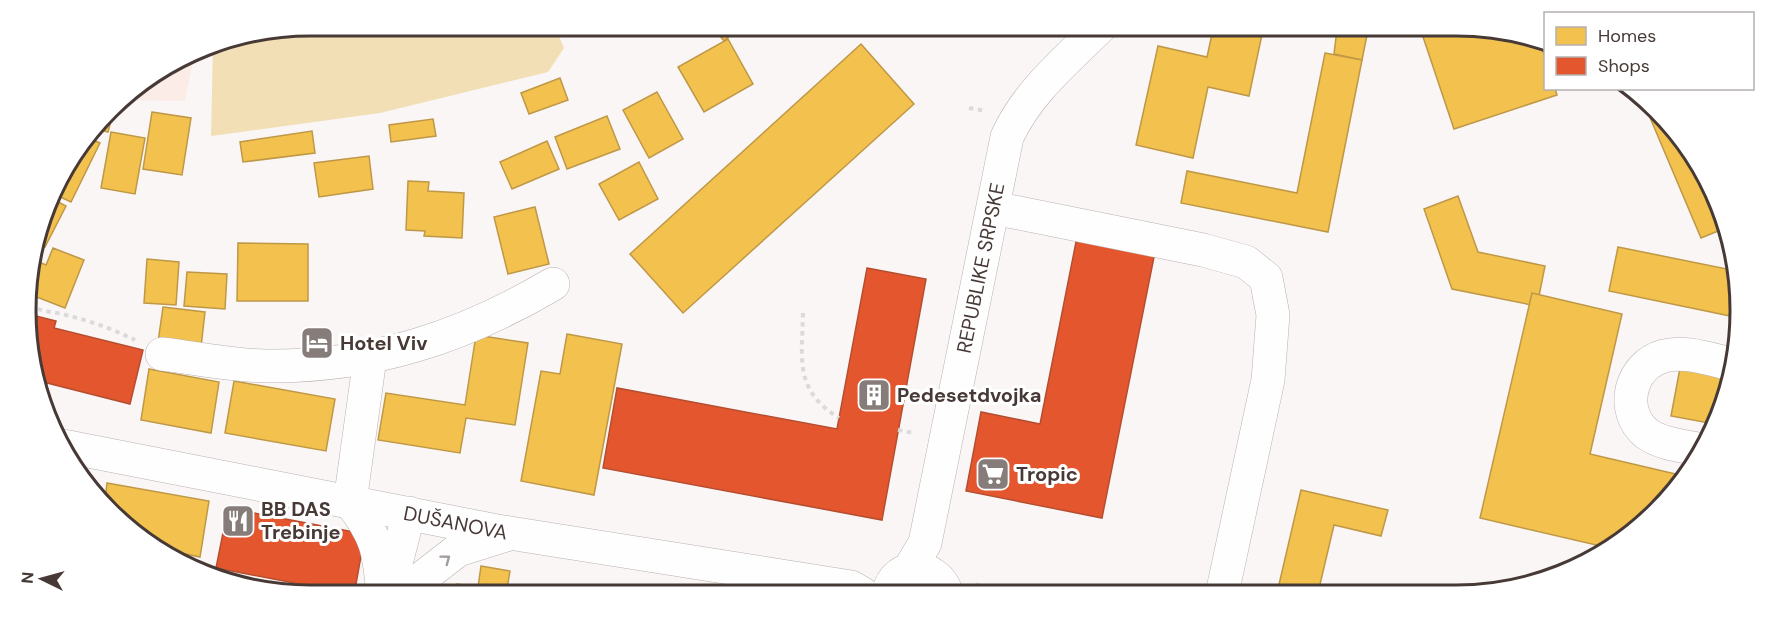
<svg xmlns="http://www.w3.org/2000/svg" width="1766" height="621" font-family="'DM Sans',sans-serif">
  <style>
    .built { fill: #fcece7 }
    .green { fill: #f2dfb5 }
    .homes { fill: #f2c14e; stroke: #bf9847; stroke-width: 1.5 }
    .shops { fill: #e4572e; stroke: #b54e30; stroke-width: 1.5 }
    .lines { fill: none; stroke-linecap: round; stroke-linejoin: round }
    .minor-casing { stroke: #b8b1af; stroke-width: 34 }
    .path { stroke: #dbdada; stroke-width: 4; stroke-dasharray: 4.5 4.5; stroke-linecap: butt }
    .minor { stroke: #fefefe; stroke-width: 33 }
    .oneway { stroke: #a29c9a }
    .labels { text-anchor: middle; dominant-baseline: central; stroke-width: 6; stroke-linejoin: round; paint-order: stroke }
    .street-label { font-size: 20px; fill: #473a36; stroke: #fff }
    .poi-label { font-size: 20px; font-weight: bold; fill: #473a36; stroke: #fff; text-anchor: start }
    .rim { fill: none; stroke: #473a36; stroke-width: 3 }
  </style>
  <rect width="100%" height="100%" fill="#faf6f5"/>
  <!-- built -->
  <path class="built" d="M 195,51 L 185,101 L 120,100 L 122,96 Z"/>
  <!-- green -->
  <path class="green" d="M 554,25 L 564,48 L 548,72 L 380,113 L 211,136 L 213,45 L 311,26 L 489,26 L 492,36 Z"/>
  <!-- homes -->
  <g class="homes">
    <path d="M 711,25 L 742,25 L 724,41 Z"/>
    <path d="M 1214,25 L 1264,25 L 1249,96 L 1208,87 L 1193,158 L 1136,145 L 1158,46 L 1207,57 Z"/>
    <path d="M 1341,25 L 1369,25 L 1362,60 L 1334,54 L 1337,29 Z"/>
    <path d="M 1419,25 L 1456,25 L 1529,35 L 1539,40 L 1546,60 L 1546,88 L 1555,88 L 1557,95 L 1454,129 Z"/>
    <path d="M 728,39 L 753,84 L 704,112 L 678,67 Z"/>
    <path d="M 861,44 L 914,104 L 683,313 L 630,254 Z"/>
    <path d="M 1325,53 L 1362,60 L 1328,232 L 1181,203 L 1187,171 L 1297,193 Z"/>
    <path d="M 560,78 L 568,100 L 529,114 L 521,93 Z"/>
    <path d="M 657,92 L 683,139 L 649,158 L 623,110 Z"/>
    <path d="M 1643,101 L 1702,168 L 1723,229 L 1701,238 Z"/>
    <path d="M 110,112 L 113,113 L 108,132 L 97,129 Z"/>
    <path d="M 152,112 L 191,118 L 182,175 L 143,169 Z"/>
    <path d="M 607,116 L 620,149 L 567,169 L 555,137 Z"/>
    <path d="M 433,119 L 436,136 L 391,142 L 389,125 Z"/>
    <path d="M 312,131 L 315,153 L 243,162 L 240,142 Z"/>
    <path d="M 111,132 L 145,138 L 135,194 L 101,188 Z"/>
    <path d="M 90,139 L 100,143 L 71,202 L 52,193 L 55,184 Z"/>
    <path d="M 547,141 L 559,169 L 512,189 L 500,162 Z"/>
    <path d="M 369,156 L 373,189 L 319,197 L 314,163 Z"/>
    <path d="M 639,162 L 658,199 L 619,220 L 599,184 Z"/>
    <path d="M 408,181 L 429,182 L 428,191 L 464,193 L 462,238 L 424,236 L 425,231 L 406,230 Z"/>
    <path d="M 1458,196 L 1478,252 L 1545,266 L 1537,306 L 1452,289 L 1424,209 Z"/>
    <path d="M 51,198 L 66,206 L 45,247 L 37,243 Z"/>
    <path d="M 535,207 L 549,264 L 508,274 L 494,217 Z"/>
    <path d="M 238,243 L 308,244 L 308,301 L 237,301 Z"/>
    <path d="M 1618,247 L 1737,271 L 1735,317 L 1609,291 Z"/>
    <path d="M 53,248 L 84,260 L 65,308 L 29,294 L 28,274 L 32,259 L 46,265 Z"/>
    <path d="M 147,259 L 179,262 L 176,305 L 144,303 Z"/>
    <path d="M 187,272 L 227,274 L 225,309 L 184,306 Z"/>
    <path d="M 1532,293 L 1622,314 L 1590,454 L 1684,476 L 1644,525 L 1609,548 L 1480,518 Z"/>
    <path d="M 163,307 L 205,312 L 201,347 L 158,342 Z"/>
    <path d="M 567,334 L 622,344 L 594,495 L 521,481 L 541,371 L 560,374 Z"/>
    <path d="M 476,335 L 528,343 L 515,425 L 466,418 L 460,453 L 378,440 L 386,393 L 465,405 Z"/>
    <path d="M 1680,368 L 1731,377 L 1714,424 L 1671,416 Z"/>
    <path d="M 149,369 L 219,382 L 211,433 L 141,420 Z"/>
    <path d="M 234,381 L 335,399 L 326,451 L 225,433 Z"/>
    <path d="M 107,483 L 209,501 L 200,557 L 152,547 L 105,500 Z"/>
    <path d="M 1301,490 L 1388,510 L 1381,536 L 1334,525 L 1318,593 L 1277,593 Z"/>
    <path d="M 481,566 L 510,571 L 506,595 L 455,595 L 457,584 L 478,587 Z"/>
  </g>
  <!-- shops -->
  <g class="shops">
    <path d="M 1077,237 L 1155,252 L 1102,518 L 966,491 L 981,412 L 1040,424 Z"/>
    <path d="M 867,268 L 926,279 L 882,520 L 603,468 L 617,388 L 837,429 Z"/>
    <path d="M 32,315 L 56,321 L 54,328 L 143,350 L 130,404 L 47,383 L 44,392 L 38,391 L 35,384 Z"/>
    <path d="M 228,508 L 365,534 L 354,595 L 314,595 L 315,587 L 216,568 Z"/>
  </g>
  <g class="lines">
    <!-- minor casing -->
    <g class="minor-casing">
      <g id="minor">
        <path d="M 994,208 L 1203,250 L 1246,262 L 1266,278 L 1273,315 L 1268,380 L 1222,594"/>
        <path d="M 162,354 C 196,358 233,366 267,366 C 373,367 463,337 553,284"/>
        <path d="M 370,358 L 350,502 C 378,537 379,552 383,595"/>
        <path id="s1" d="M 63,446 L 497,531 L 851,587 L 863,594"/>
        <path d="M 1703,450 C 1685,446 1662,445 1646,433 C 1619,410 1630,365 1664,356 C 1684,350 1712,360 1732,364"/>
        <path id="s2" d="M 909,570 L 925,543 L 1007,137 C 1028,91 1067,60 1102,25"/>
        <path d="M 389,590 L 409,513"/>
        <path d="M 888,594 C 895,560 937,562 947,594"/>
        <path d="M 400,595 L 458,550 L 506,535"/>
      </g>
    </g>
    <!-- path -->
    <g class="path">
      <path d="M 969,108 L 986,111"/>
      <path d="M 30,304 C 40,313 54,311 66,315 C 90,321 113,329 135,340"/>
      <path d="M 803,313 C 802,360 794,390 839,418"/>
      <path d="M 898,430 L 913,433"/>
      <path d="M 976,584 L 997,594"/>
    </g>
    <!-- minor -->
    <use href="#minor" class="minor"/>
  </g>
  <!-- one-way arrows -->
  <defs><path id="oneway-chevron" d="M-2-3.5L2.5 0L-2 3.5" fill="none" stroke-width="1.6" stroke-linecap="round" stroke-linejoin="round" transform="scale(1.5)"/></defs>
  <use class="oneway" href="#oneway-chevron" transform="translate(446 559) rotate(-37)"/>
  <!-- icons -->
  <defs>
    <g id="hotel-square" transform="scale(1.725)"><rect x="-9" y="-9" width="18" height="18" rx="4" fill="#867c79" stroke="#fff"/><path d="M-6-4.5h1.5V1H6V5H4.5V3h-9V5H-6ZM-4 0a1.8 1.8 0 1 1 3.6 0ZM.5 0V-2.5h3Q6-2.5 6 0Z" fill="#fff"/></g>
    <g id="building-square" transform="scale(1.725)"><rect x="-9" y="-9" width="18" height="18" rx="4" fill="#867c79" stroke="#fff"/><path d="M-4-6H4V6H1V3H-1V6H-4ZM-2.5-4.3h1.7v1.8h-1.7ZM.8-4.3h1.7v1.8H.8ZM-2.5-1h1.7V.8h-1.7ZM.8-1h1.7V.8H.8Z" fill="#fff"/></g>
    <g id="supermarket-square" transform="scale(1.725)"><rect x="-9" y="-9" width="18" height="18" rx="4" fill="#867c79" stroke="#fff"/><path d="M-6-5.5h2.5l.6 2H6L4.5 2H-2.5L-4.4-4H-6ZM-1.5 3.2a1.3 1.3 0 1 0 .1 0ZM3 3.2a1.3 1.3 0 1 0 .1 0Z" fill="#fff"/></g>
    <g id="restaurant-square" transform="scale(1.725)"><rect x="-9" y="-9" width="18" height="18" rx="4" fill="#867c79" stroke="#fff"/><path d="M-5-6h1v4h1v-4h1v4h1v-4h1v5L-1.5 .5V6h-2V.5L-5-1ZM5-6V6H3V1.5H1.5Q1.5-4 5-6Z" fill="#fff"/></g>
  </defs>
  <g fill-rule="evenodd">
    <use href="#hotel-square" x="317" y="343"/>
    <use href="#building-square" x="874" y="395"/>
    <use href="#supermarket-square" x="993" y="474"/>
    <use href="#restaurant-square" x="238" y="521"/>
  </g>
  <g class="labels">
    <!-- street labels -->
    <g class="street-label">
      <text stroke="none"><textPath href="#s2" startOffset="312">REPUBLIKE SRPSKE</textPath></text>
      <text stroke="none"><textPath href="#s1" startOffset="400">DUŠANOVA</textPath></text>
    </g>
    <!-- poi labels -->
    <g class="poi-label">
      <text x="340" y="343">Hotel Viv</text>
      <text x="897" y="395">Pedesetdvojka</text>
      <text x="1016" y="474">Tropic</text>
      <text x="261" y="509">BB DAS<tspan x="261" dy="23">Trebinje</tspan></text>
    </g>
  </g>
  <!-- crop -->
  <path d="M0 0H1766V621H0ZM310 36H1456A274 274 0 0 1 1730 310V311A274 274 0 0 1 1456 585H310A274 274 0 0 1 36 311V310A274 274 0 0 1 310 36Z" fill="#fff" fill-rule="evenodd"/>
  <path class="rim" d="M310 36H1456A274 274 0 0 1 1730 310V311A274 274 0 0 1 1456 585H310A274 274 0 0 1 36 311V310A274 274 0 0 1 310 36Z"/>
  <!-- legend -->
  <rect x="1544" y="12" width="210" height="78" fill="#ffffff" stroke="#b5b0af" stroke-width="1.5"/>
  <rect x="1556" y="27" width="30" height="18" fill="#f2c14e" stroke="#b5b0af" stroke-width="1.5"/>
  <text x="1598" y="42" font-size="18" fill="#473a36">Homes</text>
  <rect x="1556" y="57" width="30" height="18" fill="#e4572e" stroke="#b5b0af" stroke-width="1.5"/>
  <text x="1598" y="72" font-size="18" fill="#473a36">Shops</text>
  <!-- north arrow -->
  <g transform="translate(42 579) rotate(275)" stroke="#ffffff" stroke-width="4.5" paint-order="stroke">
  <path d="M0-4.5L10 22L0 15L-10 22Z" fill="#473a36"/>
  <text y="-9" font-size="16" font-weight="bold" text-anchor="middle" fill="#473a36">N</text>
  </g>
</svg>
